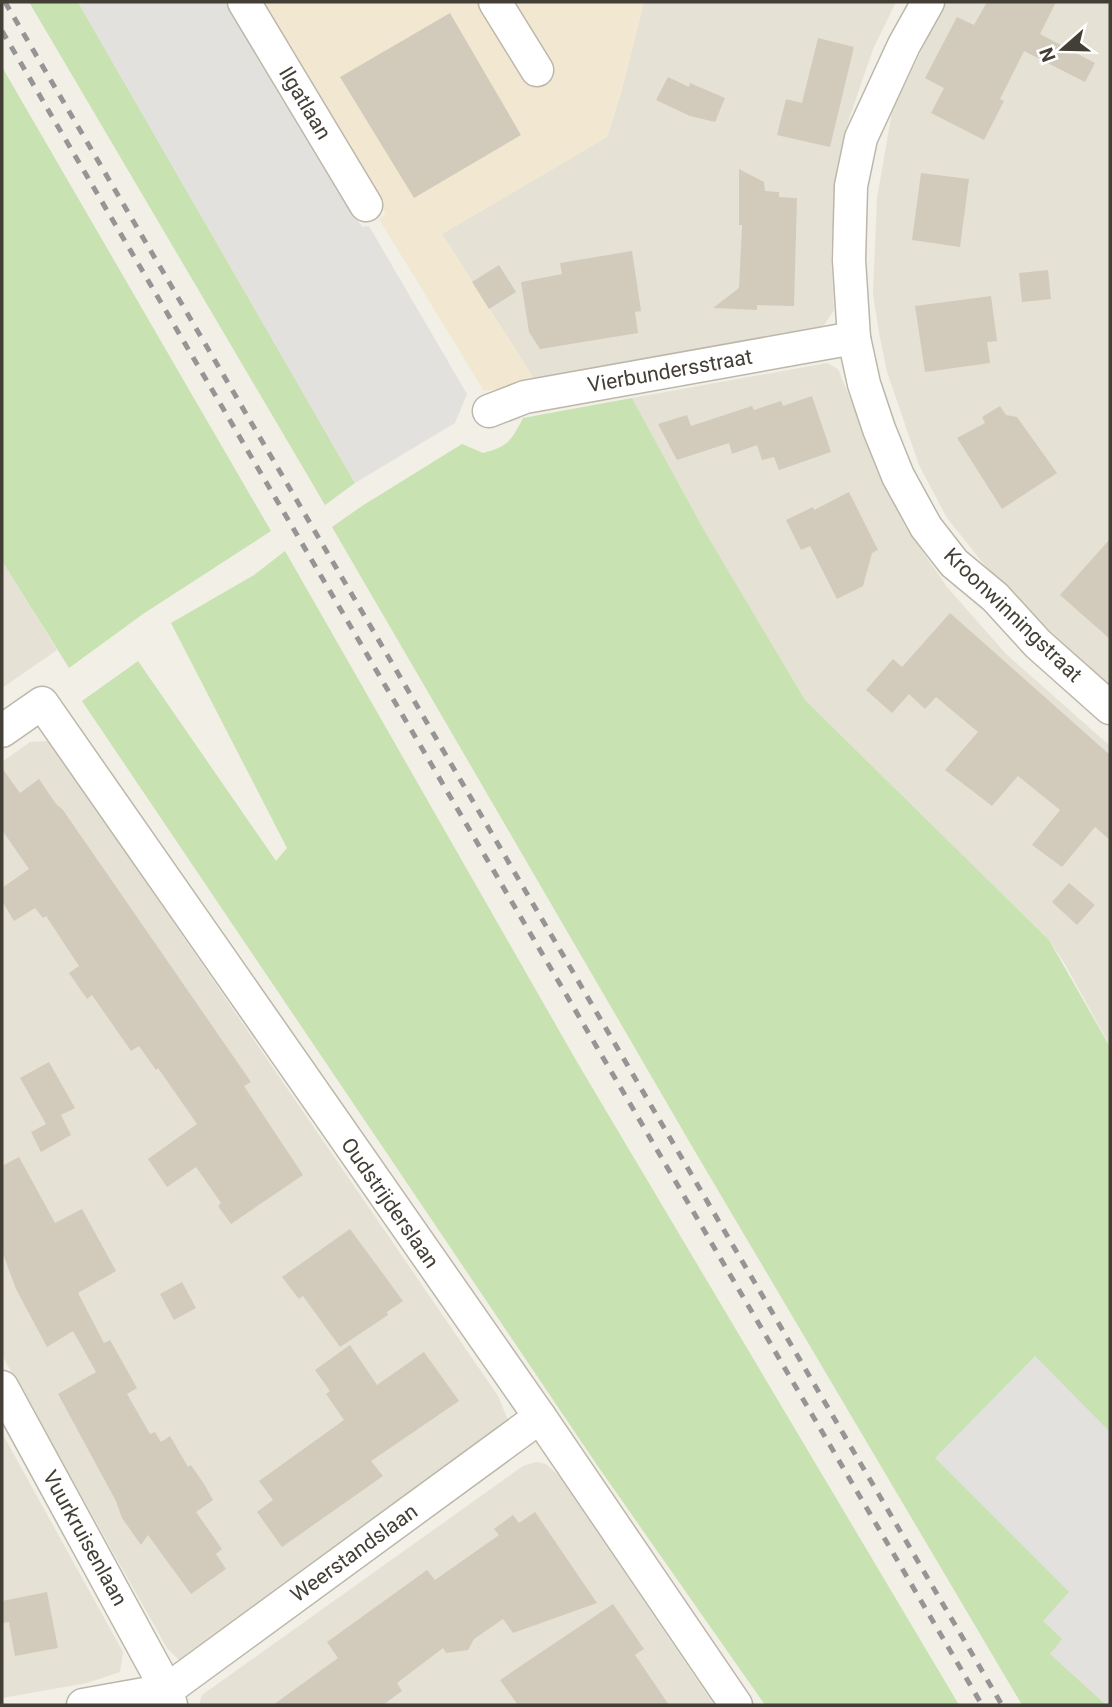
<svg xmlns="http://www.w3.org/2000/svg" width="1112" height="1707" font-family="Roboto,sans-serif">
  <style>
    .residential { fill: #e5e1d4 }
    .commercial { fill: #f2e8d2 }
    .green { fill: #c8e2b2 }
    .parking { fill: #e3e1de }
    .building { fill: #d2cbbc }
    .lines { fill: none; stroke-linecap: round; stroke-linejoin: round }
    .street-casing { stroke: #bcb7a9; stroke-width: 35 }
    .street { stroke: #fff; stroke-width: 32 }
    .rail { stroke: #959595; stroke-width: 5; stroke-dasharray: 9 9; stroke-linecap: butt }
    .labels { text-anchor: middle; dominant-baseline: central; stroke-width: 5; stroke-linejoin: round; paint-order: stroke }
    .street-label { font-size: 21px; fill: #433f36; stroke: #fff }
  </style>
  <rect width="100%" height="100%" fill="#f1efe6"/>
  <!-- residential -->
  <g class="residential">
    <path d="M 644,2 L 896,2 L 873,49 L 849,119 L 842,145 L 837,173 L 831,254 L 834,310 L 824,325 L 816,332 L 536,382 L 442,234 L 607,137 L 621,93 Z"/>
    <path d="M 945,2 L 1110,2 L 1110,688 L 1053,634 L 987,568 L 947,518 L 919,465 L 887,372 L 879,333 L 873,294 L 877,198 L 892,112 Z"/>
    <path d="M 827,363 L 838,369 L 885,485 L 906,528 L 947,587 L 1006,654 L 1110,746 L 1110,1046 L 1065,964 L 1049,940 L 805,700 L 704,530 L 632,398 Z"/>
    <path d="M 2,561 L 57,650 L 2,688 Z"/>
    <path d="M 49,741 L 498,1396 L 508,1420 L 507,1430 L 182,1663 L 167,1648 L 2,1355 L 2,762 L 30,742 Z"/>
    <path d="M 2,1433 L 123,1652 L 120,1672 L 87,1683 L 2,1698 Z"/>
    <path d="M 536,1462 L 546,1464 L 559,1476 L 714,1705 L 199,1705 L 202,1695 L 523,1466 Z"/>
  </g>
  <!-- commercial -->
  <path class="commercial" d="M 260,2 L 477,2 L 529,83 L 511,2 L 644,2 L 621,93 L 607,137 L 442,234 L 536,382 L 484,391 L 379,219 L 386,214 Z"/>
  <!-- green -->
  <g class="green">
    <path d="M 29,2 L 78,2 L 355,483 L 325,505 Z"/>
    <path d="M 2,67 L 271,531 L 143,614 L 69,668 L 2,561 Z"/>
    <path d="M 632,398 L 704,530 L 805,700 L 1049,940 L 1110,1047 L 1110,1705 L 1022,1705 L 693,1148 L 332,527 L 362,506 L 462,444 L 483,453 C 509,446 511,441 523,418 Z"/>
    <path d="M 285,551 L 577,1062 L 959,1705 L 765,1705 L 597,1465 L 82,701 L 138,661 L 276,861 L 287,848 L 171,623 L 254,575 Z"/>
  </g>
  <!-- parking -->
  <g class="parking">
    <path d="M 78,2 L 227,2 L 362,227 L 369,226 L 467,394 L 455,423 L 355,483 Z"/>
    <path d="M 1035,1356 L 1110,1432 L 1110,1699 L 1106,1705 L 1050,1654 L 1062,1639 L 1043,1621 L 1069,1592 L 935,1458 Z"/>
  </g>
  <!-- building -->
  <g class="building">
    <path d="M 987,2 L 1056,2 L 1040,34 L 1095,63 L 1085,82 L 1024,51 L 1000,99 L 1004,101 L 984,140 L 931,113 L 944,88 L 925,78 L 957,17 L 974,25 Z"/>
    <path d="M 450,13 L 521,135 L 414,198 L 340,77 Z"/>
    <path d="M 818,38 L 854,47 L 830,147 L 777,135 L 786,99 L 802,103 Z"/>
    <path d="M 668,77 L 689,87 L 690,83 L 725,98 L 715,122 L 690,116 L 656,100 Z"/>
    <path d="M 739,169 L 764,182 L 765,191 L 779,192 L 779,197 L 797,198 L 794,306 L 757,305 L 757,310 L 713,308 L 739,288 L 742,225 L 739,225 Z"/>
    <path d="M 921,173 L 969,179 L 960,247 L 912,240 Z"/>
    <path d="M 632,251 L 641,311 L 635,312 L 638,333 L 540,349 L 529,332 L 521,282 L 562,274 L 560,263 Z"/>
    <path d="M 499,265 L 516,292 L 489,309 L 472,282 Z"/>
    <path d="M 1048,270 L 1051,299 L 1022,302 L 1019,273 Z"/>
    <path d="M 991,296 L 997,341 L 987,342 L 990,363 L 925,372 L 915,306 Z"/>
    <path d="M 812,396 L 831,452 L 779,470 L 774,457 L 762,460 L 757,445 L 732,454 L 729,443 L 677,460 L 658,424 L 687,415 L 691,426 L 752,406 L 754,410 L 781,401 L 783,406 Z"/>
    <path d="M 1000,406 L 1006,415 L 1017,417 L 1057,473 L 1002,509 L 957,438 L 985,423 L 982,417 Z"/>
    <path d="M 849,492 L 878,550 L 872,553 L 863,586 L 837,599 L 810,546 L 801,550 L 786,520 L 813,507 L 814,510 Z"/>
    <path d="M 1110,539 L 1110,639 L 1060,595 Z"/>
    <path d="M 950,613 L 1110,755 L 1110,840 L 1095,827 L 1062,867 L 1032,845 L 1060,810 L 1018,776 L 992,806 L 945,770 L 978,732 L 936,697 L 925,709 L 909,694 L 892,713 L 866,690 L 893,659 L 902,667 Z"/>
    <path d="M 2,768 L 20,793 L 39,779 L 56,804 L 63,810 L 251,1082 L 244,1086 L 303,1175 L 231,1224 L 218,1206 L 221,1203 L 196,1167 L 167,1187 L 148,1159 L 197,1124 L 158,1068 L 156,1070 L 139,1046 L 131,1051 L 92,995 L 87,999 L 69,973 L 79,966 L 46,916 L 43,918 L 35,908 L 14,921 L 2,901 L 2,888 L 29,869 L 2,830 Z"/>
    <path d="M 1069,883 L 1095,905 L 1077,925 L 1052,902 Z"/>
    <path d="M 49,1062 L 75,1108 L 61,1115 L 71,1135 L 41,1152 L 31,1132 L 46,1124 L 20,1078 Z"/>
    <path d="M 19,1157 L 55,1223 L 82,1209 L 116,1271 L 78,1293 L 104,1343 L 110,1340 L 137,1388 L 127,1394 L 150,1434 L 155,1432 L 161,1442 L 170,1436 L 188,1467 L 191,1465 L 204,1484 L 213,1500 L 196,1512 L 222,1549 L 216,1554 L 226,1569 L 191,1594 L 148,1535 L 141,1545 L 122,1518 L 116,1501 L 58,1394 L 96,1372 L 73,1331 L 47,1347 L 16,1289 L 2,1251 L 2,1166 Z"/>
    <path d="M 350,1229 L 403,1301 L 387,1312 L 388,1315 L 340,1347 L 303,1296 L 299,1299 L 282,1277 Z"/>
    <path d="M 182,1282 L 196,1308 L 174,1320 L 160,1294 Z"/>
    <path d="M 350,1345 L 377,1385 L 424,1352 L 459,1401 L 371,1461 L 383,1476 L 282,1547 L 257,1512 L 273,1500 L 259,1481 L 344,1420 L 326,1394 L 330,1391 L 315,1370 Z"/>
    <path d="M 535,1512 L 597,1603 L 513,1633 L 503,1619 L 474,1639 L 468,1650 L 446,1653 L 443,1648 L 397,1683 L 402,1691 L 383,1705 L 273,1705 L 338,1658 L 327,1642 L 427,1570 L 435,1580 L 499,1535 L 494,1529 L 513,1515 L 519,1523 Z"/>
    <path d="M 47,1592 L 58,1648 L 15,1656 L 9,1622 L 2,1623 L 2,1601 Z"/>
    <path d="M 613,1604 L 644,1649 L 635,1655 L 669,1705 L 518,1705 L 500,1680 Z"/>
  </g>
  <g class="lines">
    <!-- street casing -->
    <g class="street-casing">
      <g id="street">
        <path d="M 244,2 L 366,205"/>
        <path d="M 495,2 L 537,70"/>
        <path d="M 928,2 L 904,45 L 861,138 L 851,186 L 849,260 L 854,338 L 864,384 L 879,429 L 898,476 L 926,527 L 954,563 L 995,597 L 1038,644 L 1110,708"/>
        <path d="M 489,411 L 525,397 L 854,338"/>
        <path d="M 2,731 L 42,703 L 540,1417 L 736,1705"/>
        <path d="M 2,1387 L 167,1690 L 171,1705"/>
        <path d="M 83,1705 L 167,1690 L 540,1417"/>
      </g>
    </g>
    <!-- street -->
    <use href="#street" class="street"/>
    <!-- rail -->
    <g class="rail">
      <path d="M 5,2 L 1002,1705"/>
      <path d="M 2,31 L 982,1705"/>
    </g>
  </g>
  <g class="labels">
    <!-- street labels -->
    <g class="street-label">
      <text transform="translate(305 103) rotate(59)">Ilgatlaan</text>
      <text transform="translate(670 371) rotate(-10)">Vierbundersstraat</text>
      <text transform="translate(1013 615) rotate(44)">Kroonwinningstraat</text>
      <text transform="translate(390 1203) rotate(55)">Oudstrijderslaan</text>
      <text transform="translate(85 1538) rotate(61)">Vuurkruisenlaan</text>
      <text transform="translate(354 1553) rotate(-36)">Weerstandslaan</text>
    </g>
  </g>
  <!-- border -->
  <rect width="1112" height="1707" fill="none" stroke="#433f36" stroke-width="7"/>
  <!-- north arrow -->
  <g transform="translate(1063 49) rotate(250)" stroke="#ffffff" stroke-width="5" paint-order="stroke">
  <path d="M0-5L12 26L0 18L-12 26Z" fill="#433f36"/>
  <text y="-10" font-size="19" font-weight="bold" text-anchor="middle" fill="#433f36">N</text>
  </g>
</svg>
